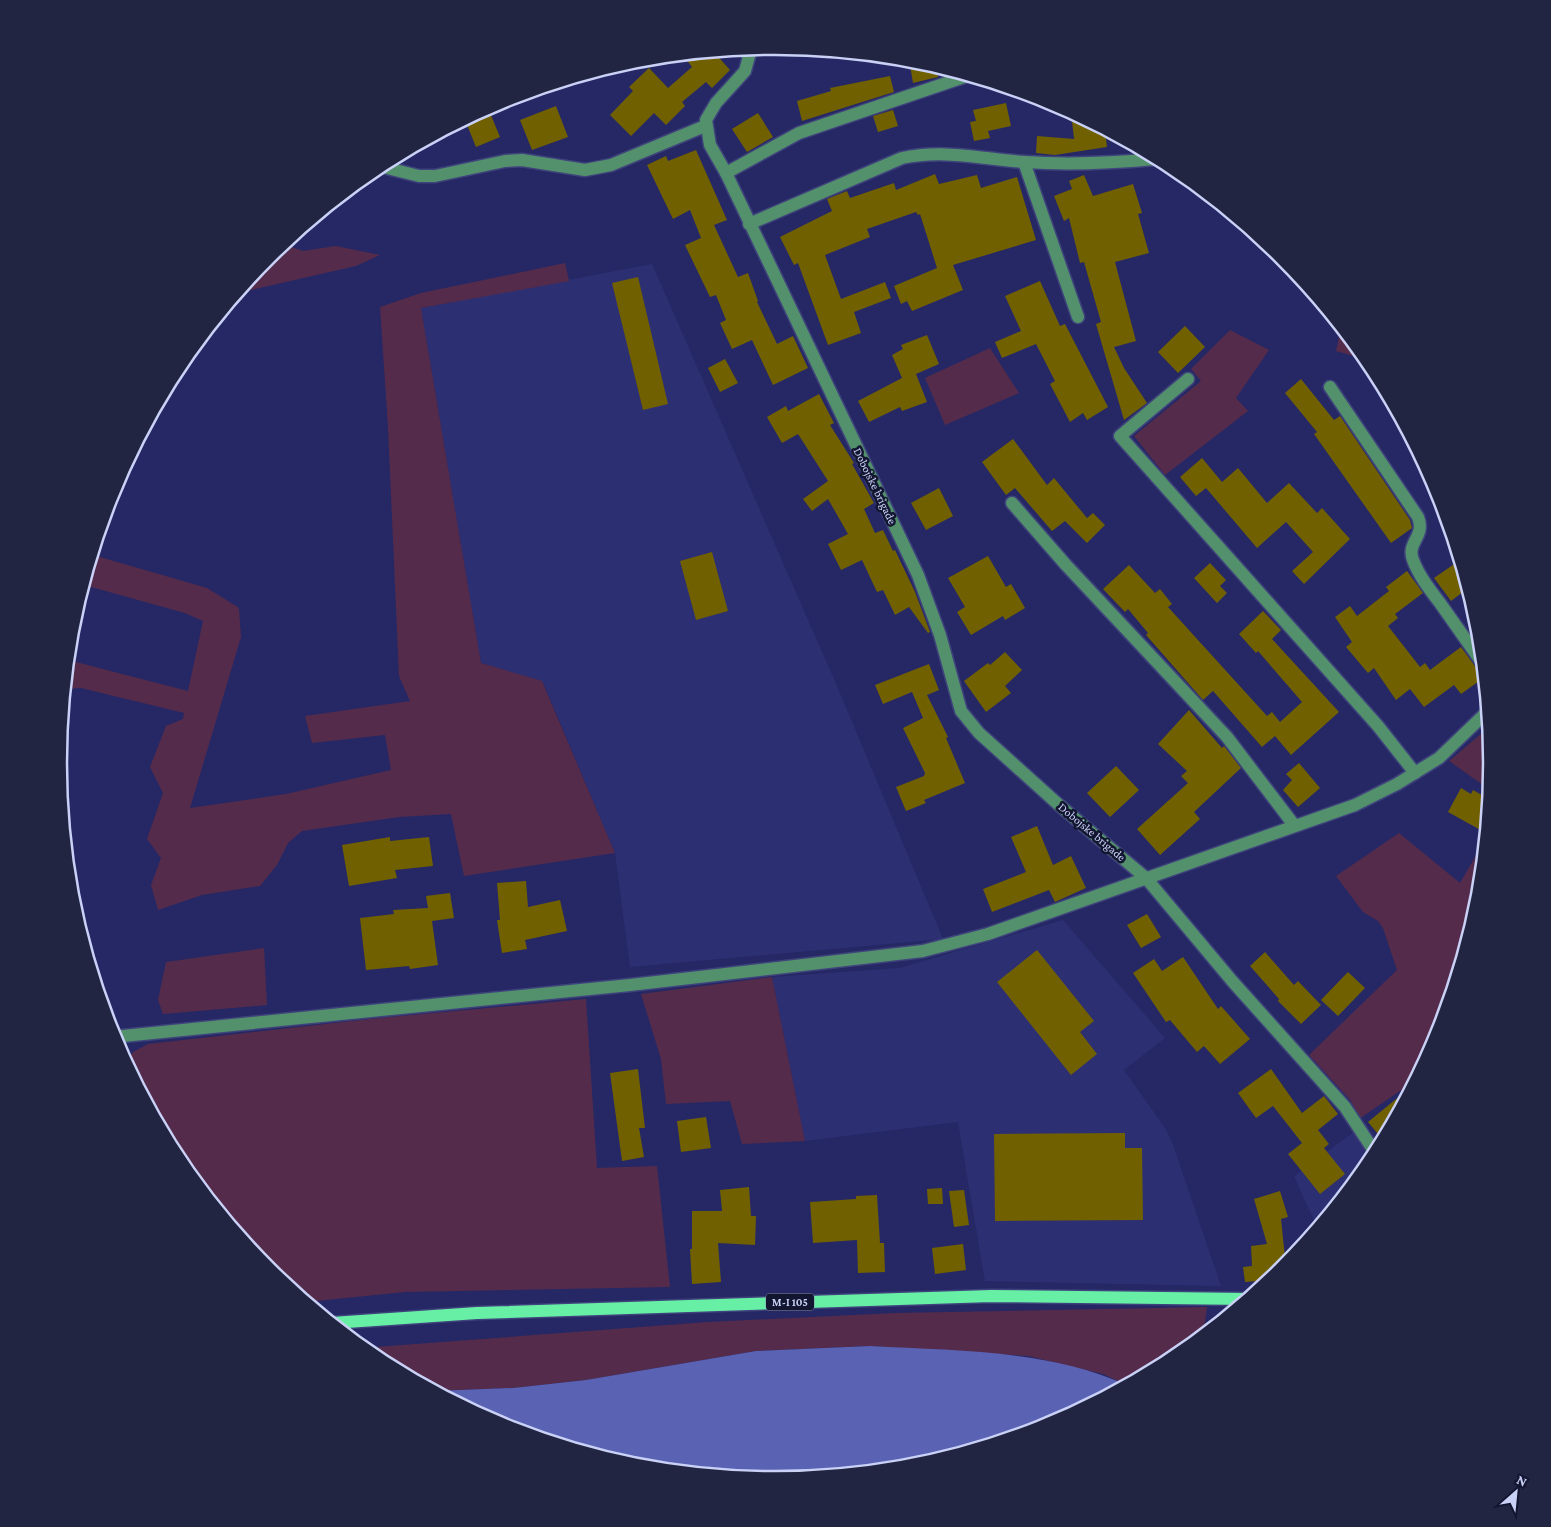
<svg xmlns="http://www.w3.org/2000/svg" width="1551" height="1527" font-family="'Crimson Pro',serif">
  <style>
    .built { fill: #2d2f73 }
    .green { fill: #552b4b }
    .water { fill: #5a62b4 }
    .building { fill: #716000 }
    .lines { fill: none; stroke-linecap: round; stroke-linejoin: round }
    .minor-casing { stroke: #3f437c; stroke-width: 15 }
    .major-casing { stroke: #3f437c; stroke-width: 15 }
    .minor { stroke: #53906c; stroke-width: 12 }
    .major { stroke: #68efa6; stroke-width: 12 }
    .labels { text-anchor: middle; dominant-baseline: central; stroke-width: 5; stroke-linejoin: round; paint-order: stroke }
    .shield { fill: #131631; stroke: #9299bb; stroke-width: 1 }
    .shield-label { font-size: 11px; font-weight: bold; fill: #c9d1f6 }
    .street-label { font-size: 12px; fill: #c9d1f6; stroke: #131631 }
    .rim { fill: none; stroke: #c9d1f6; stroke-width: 2.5 }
  </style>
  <rect width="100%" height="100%" fill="#252865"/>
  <!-- built -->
  <g class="built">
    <path d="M 652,264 L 837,686 L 943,939 L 630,967 L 615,853 L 543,682 L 481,663 L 421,308 Z"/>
    <path d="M 1063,920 L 1165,1038 L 1124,1070 L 1165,1128 L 1172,1142 L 1221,1286 L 985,1281 L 958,1122 L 805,1141 L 772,977 L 900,968 Z"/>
    <path d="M 1354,1132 L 1371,1164 L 1317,1227 L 1294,1176 Z"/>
  </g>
  <!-- green -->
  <g class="green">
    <path d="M 283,244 L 303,251 L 336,246 L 380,255 L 356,266 L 238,293 L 269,256 Z"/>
    <path d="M 565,263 L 569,281 L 421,308 L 481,663 L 542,681 L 615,853 L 464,876 L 451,814 L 399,817 L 302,831 L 288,843 L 277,865 L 260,886 L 202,895 L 158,910 L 151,885 L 161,858 L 147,839 L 163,793 L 150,767 L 166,726 L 183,719 L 184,713 L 81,688 L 66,689 L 68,660 L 188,691 L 203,621 L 185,613 L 84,585 L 93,555 L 207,588 L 239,608 L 241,637 L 190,808 L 286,794 L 391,770 L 385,735 L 312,743 L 305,716 L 410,701 L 399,676 L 388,427 L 380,307 L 421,293 Z"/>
    <path d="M 1341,328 L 1359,350 L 1357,357 L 1336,351 Z"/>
    <path d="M 1230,330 L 1269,350 L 1236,398 L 1248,411 L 1165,475 L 1134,436 L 1201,381 L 1191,369 Z"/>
    <path d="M 990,348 L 1019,393 L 945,425 L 925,378 Z"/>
    <path d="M 1489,727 L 1493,764 L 1490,790 L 1449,761 Z"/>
    <path d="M 1399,833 L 1460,883 L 1485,840 L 1479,904 L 1438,1038 L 1416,1080 L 1359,1119 L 1351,1101 L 1309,1055 L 1397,970 L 1383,928 L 1378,921 L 1363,912 L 1336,876 Z"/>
    <path d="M 264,948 L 267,1005 L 163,1014 L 158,1000 L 166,962 Z"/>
    <path d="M 772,977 L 805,1141 L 742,1144 L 730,1101 L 666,1104 L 661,1059 L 641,994 Z"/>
    <path d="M 586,999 L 597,1168 L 657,1166 L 670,1287 L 405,1292 L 306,1302 L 268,1270 L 179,1162 L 126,1062 L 133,1052 L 148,1044 L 379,1018 Z"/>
    <path d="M 1207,1307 L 1203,1336 L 1174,1360 L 1127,1385 L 1103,1374 L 1028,1356 L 870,1346 L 756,1351 L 586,1380 L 513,1388 L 434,1391 L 377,1360 L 362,1348 L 708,1322 L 895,1313 Z"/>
  </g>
  <!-- water -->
  <path class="water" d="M 870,1346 C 957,1351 1046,1349 1127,1385 L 1050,1426 L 915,1467 L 776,1481 L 635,1467 L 501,1426 L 434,1391 L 513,1388 L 586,1380 L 756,1351 Z"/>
  <!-- building -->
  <g class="building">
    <path d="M 714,52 L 730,70 L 712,88 L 706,82 L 682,102 L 685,106 L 666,125 L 654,113 L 631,136 L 610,115 L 633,91 L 629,87 L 649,68 L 668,88 L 692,67 L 683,55 Z"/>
    <path d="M 909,59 L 936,66 L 938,77 L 913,83 Z"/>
    <path d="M 890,76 L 894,92 L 802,121 L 797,101 L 831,91 L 830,88 Z"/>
    <path d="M 1006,103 L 1011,126 L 988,131 L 990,138 L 974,141 L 970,122 L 976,121 L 973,110 Z"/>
    <path d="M 556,106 L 568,137 L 532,150 L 520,120 Z"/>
    <path d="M 488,108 L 500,137 L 476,147 L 465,120 Z"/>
    <path d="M 893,110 L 898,126 L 878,132 L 873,116 Z"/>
    <path d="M 1071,112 L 1105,130 L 1107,147 L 1055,155 L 1036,153 L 1037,136 L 1074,139 Z"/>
    <path d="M 758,113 L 773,137 L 747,152 L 732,129 Z"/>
    <path d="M 696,150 L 727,220 L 714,225 L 738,277 L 748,273 L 758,301 L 757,302 L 777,344 L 793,336 L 808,368 L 773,385 L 752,340 L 732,349 L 720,323 L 726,320 L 716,295 L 710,297 L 685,245 L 701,238 L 690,210 L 673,219 L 647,165 L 666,156 L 668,161 Z"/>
    <path d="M 935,174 L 939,184 L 977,175 L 981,188 L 1017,177 L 1036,240 L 953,265 L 963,290 L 912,311 L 907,301 L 901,304 L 894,286 L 937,268 L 920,214 L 918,215 L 916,212 L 867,229 L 870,237 L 825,255 L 841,299 L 885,282 L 891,298 L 854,312 L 861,333 L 828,345 L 798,263 L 794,265 L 780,237 L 832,211 L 827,199 L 847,191 L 850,198 L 894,183 L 896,190 Z"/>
    <path d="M 1084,175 L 1093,196 L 1133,184 L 1142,213 L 1138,214 L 1149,253 L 1115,262 L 1136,341 L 1114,347 L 1124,368 L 1147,403 L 1124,420 L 1096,324 L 1101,322 L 1084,262 L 1080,263 L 1069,218 L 1064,221 L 1054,196 L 1072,189 L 1069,181 Z"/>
    <path d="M 638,277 L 668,404 L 643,410 L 612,283 Z"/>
    <path d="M 1040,281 L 1060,326 L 1065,324 L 1108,407 L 1087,420 L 1083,413 L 1070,422 L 1050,384 L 1055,381 L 1036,344 L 1002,358 L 995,342 L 1021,331 L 1005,296 Z"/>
    <path d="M 1185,326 L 1205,347 L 1178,373 L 1158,352 Z"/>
    <path d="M 927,335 L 939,364 L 916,374 L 927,402 L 902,411 L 900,407 L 869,422 L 858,401 L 902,378 L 892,355 L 903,349 L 901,345 Z"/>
    <path d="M 725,359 L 738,383 L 720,392 L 708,368 Z"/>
    <path d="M 1301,379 L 1334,420 L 1340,416 L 1410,520 L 1412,528 L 1391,543 L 1314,434 L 1317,432 L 1285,393 Z"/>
    <path d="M 819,394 L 834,423 L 830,425 L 854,463 L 852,464 L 874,503 L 864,509 L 875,533 L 883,530 L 893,551 L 895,550 L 915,592 L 930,632 L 928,633 L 909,607 L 895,615 L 883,590 L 877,592 L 862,560 L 841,570 L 828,544 L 848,534 L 828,499 L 812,511 L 803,499 L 828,481 L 798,434 L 782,443 L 767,417 L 786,406 L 788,411 Z"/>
    <path d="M 1013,439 L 1047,485 L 1054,478 L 1087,518 L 1093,513 L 1105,525 L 1087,543 L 1065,521 L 1052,531 L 1015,488 L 1006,495 L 982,462 Z"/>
    <path d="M 1202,458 L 1222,482 L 1238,468 L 1267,503 L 1289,483 L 1317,513 L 1322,508 L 1350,539 L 1304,584 L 1292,571 L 1313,552 L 1286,522 L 1257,548 L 1206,488 L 1196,496 L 1180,477 Z"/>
    <path d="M 939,488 L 953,516 L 926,530 L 911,503 Z"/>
    <path d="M 712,552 L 728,611 L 696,620 L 680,561 Z"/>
    <path d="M 988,556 L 1006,587 L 1011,584 L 1025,608 L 1005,620 L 1003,616 L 971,635 L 957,612 L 965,607 L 948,578 Z"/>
    <path d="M 1460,560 L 1468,588 L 1451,601 L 1434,578 Z"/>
    <path d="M 1210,563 L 1226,580 L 1220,586 L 1227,593 L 1217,603 L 1194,578 Z"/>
    <path d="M 1129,565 L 1155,593 L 1160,589 L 1172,604 L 1168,607 L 1267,716 L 1272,712 L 1280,722 L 1302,702 L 1258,651 L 1256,653 L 1239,634 L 1263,611 L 1281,630 L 1272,639 L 1339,712 L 1291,755 L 1275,736 L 1262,747 L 1213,691 L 1203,700 L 1146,635 L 1148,633 L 1128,609 L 1125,612 L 1103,589 Z"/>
    <path d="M 1407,571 L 1423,593 L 1395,614 L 1398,618 L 1388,626 L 1420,667 L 1425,663 L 1430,670 L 1461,647 L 1477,669 L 1484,672 L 1482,679 L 1461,694 L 1454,685 L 1424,707 L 1410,689 L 1396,700 L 1374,668 L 1368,673 L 1346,647 L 1352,642 L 1335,617 L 1350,606 L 1357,616 L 1389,591 L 1386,587 Z"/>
    <path d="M 1005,652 L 1022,670 L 1005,686 L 1011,693 L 986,712 L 964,681 L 988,663 L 990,665 Z"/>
    <path d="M 929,664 L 939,690 L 927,695 L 948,737 L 946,738 L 965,783 L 924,800 L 926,803 L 906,811 L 896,787 L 924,776 L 925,773 L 903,728 L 923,718 L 912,692 L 883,704 L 875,685 Z"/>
    <path d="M 1189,710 L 1222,748 L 1224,746 L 1241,768 L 1194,812 L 1200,819 L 1160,855 L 1137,829 L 1188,783 L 1181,776 L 1187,771 L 1158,744 Z"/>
    <path d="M 1299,763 L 1320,788 L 1298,807 L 1283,790 L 1292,780 L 1286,774 Z"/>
    <path d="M 1116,766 L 1139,790 L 1110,817 L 1087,793 Z"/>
    <path d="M 1461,788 L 1471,794 L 1473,790 L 1489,799 L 1486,833 L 1448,812 Z"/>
    <path d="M 1037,826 L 1053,865 L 1071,856 L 1086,888 L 1055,902 L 1049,890 L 992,912 L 983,889 L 1026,872 L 1011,837 Z"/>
    <path d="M 390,837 L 390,841 L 429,837 L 433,866 L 395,870 L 397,878 L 349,886 L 342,845 Z"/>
    <path d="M 526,881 L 528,907 L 560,900 L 567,931 L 525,940 L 527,949 L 502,953 L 497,920 L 500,920 L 497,883 Z"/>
    <path d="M 450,893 L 454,918 L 432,921 L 438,965 L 410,969 L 409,966 L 366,970 L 360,918 L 394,914 L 393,910 L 428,908 L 426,896 Z"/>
    <path d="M 1147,914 L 1161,937 L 1141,948 L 1127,925 Z"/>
    <path d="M 1037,950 L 1094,1021 L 1080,1032 L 1097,1054 L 1071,1075 L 997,982 Z"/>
    <path d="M 1265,952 L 1294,985 L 1298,981 L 1321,1005 L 1301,1024 L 1278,1001 L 1279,999 L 1250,966 Z"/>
    <path d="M 1183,957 L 1218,1009 L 1221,1006 L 1250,1039 L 1220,1064 L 1204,1046 L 1197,1052 L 1170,1020 L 1166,1022 L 1133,973 L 1154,959 L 1162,971 Z"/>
    <path d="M 1348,972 L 1365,988 L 1338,1016 L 1321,1000 Z"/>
    <path d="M 638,1069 L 645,1128 L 639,1128 L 644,1157 L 622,1161 L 610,1073 Z"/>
    <path d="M 1271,1069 L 1302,1113 L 1324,1096 L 1338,1114 L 1318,1130 L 1329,1144 L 1324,1148 L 1345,1174 L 1320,1194 L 1288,1154 L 1302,1143 L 1273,1106 L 1256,1118 L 1238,1093 Z"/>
    <path d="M 1412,1086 L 1383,1140 L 1368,1122 Z"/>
    <path d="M 706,1117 L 711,1148 L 681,1152 L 677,1121 Z"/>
    <path d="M 1125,1133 L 1125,1148 L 1142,1148 L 1143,1220 L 995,1221 L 994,1134 Z"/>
    <path d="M 749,1187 L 751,1216 L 756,1216 L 755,1245 L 718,1243 L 721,1282 L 692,1284 L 690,1249 L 692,1249 L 692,1211 L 722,1211 L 720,1190 Z"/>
    <path d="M 942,1188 L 943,1204 L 928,1204 L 927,1189 Z"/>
    <path d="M 964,1190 L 969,1225 L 954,1227 L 949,1191 Z"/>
    <path d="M 1280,1191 L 1288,1217 L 1281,1219 L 1286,1267 L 1271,1280 L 1245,1282 L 1243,1267 L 1252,1266 L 1251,1246 L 1267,1244 L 1254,1199 Z"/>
    <path d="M 877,1195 L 880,1243 L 884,1243 L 885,1272 L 858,1273 L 857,1240 L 813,1243 L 810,1202 L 856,1199 L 856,1196 Z"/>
    <path d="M 963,1244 L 966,1270 L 935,1274 L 932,1248 Z"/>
  </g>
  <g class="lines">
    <!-- minor casing -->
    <g class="minor-casing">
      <g id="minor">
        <path d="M 751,49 L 745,71 L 716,103 L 706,120 L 710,145 L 726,173 L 918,575 L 940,635 L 961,711 L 979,733 L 1059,805 L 1146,878 L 1233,982 L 1345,1107 L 1376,1154"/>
        <path d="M 1024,162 L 1078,317"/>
        <path d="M 379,166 L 419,176 L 435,176 L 505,161 L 522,160 L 585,170 L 611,165 L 705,126"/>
        <path d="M 726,173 L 799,133 L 967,76"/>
        <path d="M 749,224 L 902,158 C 944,149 983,159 1025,162 C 1068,165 1112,163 1155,159"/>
        <path d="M 1188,379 L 1120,436 L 1378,726 L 1415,773"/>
        <path d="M 1330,387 L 1418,517 C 1426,537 1406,542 1413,560 C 1419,576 1430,590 1440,603 C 1454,623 1469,644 1483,664"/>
        <path d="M 1012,503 L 1066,565 L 1227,737 L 1294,825"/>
        <path d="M 113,1037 L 630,985 L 923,951 L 988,934 L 1355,805 L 1397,784 L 1439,758 L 1488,711"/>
      </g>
    </g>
    <!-- major casing -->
    <g class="major-casing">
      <path id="major" d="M 332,1323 L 477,1313 L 991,1296 L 1249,1299"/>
    </g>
    <!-- minor -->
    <use href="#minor" class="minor"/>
    <!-- major -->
    <use href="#major" class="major"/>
  </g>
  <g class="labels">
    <!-- shield labels -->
    <rect class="shield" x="766" y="1293.5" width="48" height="17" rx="4"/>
    <g class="shield-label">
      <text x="790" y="1302">M-I 105</text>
    </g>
    <!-- street labels -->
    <g class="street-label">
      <text transform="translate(875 486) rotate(64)">Dobojske brigade</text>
      <text transform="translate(1092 832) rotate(40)">Dobojske brigade</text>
    </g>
  </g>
  <!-- crop -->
  <path d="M0 0H1551V1527H0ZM67 763a708 708 0 1 1 1416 0a708 708 0 1 1-1416 0Z" fill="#222541" fill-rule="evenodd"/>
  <path class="rim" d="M67 763a708 708 0 1 1 1416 0a708 708 0 1 1-1416 0Z"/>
  <!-- north arrow -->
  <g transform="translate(1516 1492) rotate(27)" stroke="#131631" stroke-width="4" paint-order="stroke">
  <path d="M0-4L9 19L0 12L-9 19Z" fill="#c9d1f6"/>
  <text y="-8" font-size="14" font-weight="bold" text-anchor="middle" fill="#c9d1f6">N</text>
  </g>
</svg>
